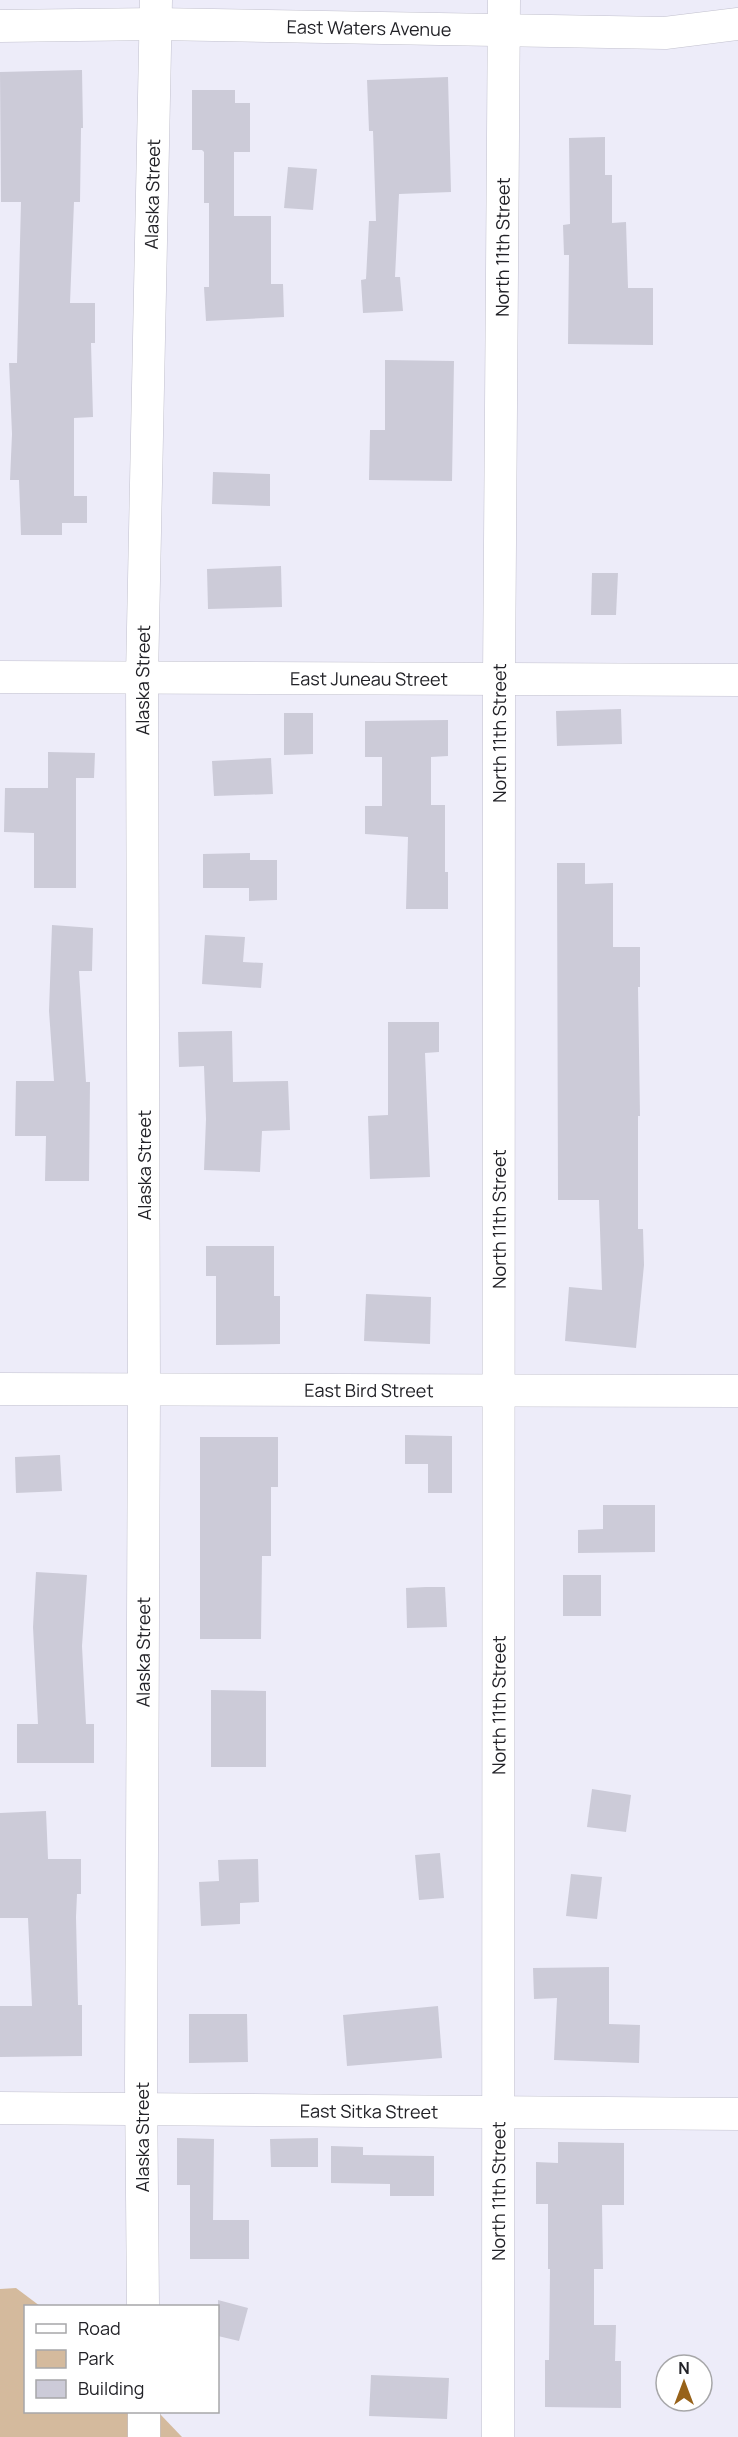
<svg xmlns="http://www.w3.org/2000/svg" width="738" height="2437" font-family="Manrope,sans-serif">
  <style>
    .green { fill: #d4ba9d }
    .building { fill: #cccbd8 }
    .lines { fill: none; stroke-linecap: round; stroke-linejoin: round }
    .minor-casing { stroke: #c2c1ce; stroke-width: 33 }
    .minor { stroke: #fff; stroke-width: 32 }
    .labels { text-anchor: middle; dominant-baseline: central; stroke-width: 5; stroke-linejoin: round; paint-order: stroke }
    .street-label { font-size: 18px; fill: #222227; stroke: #fff }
  </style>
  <rect width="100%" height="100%" fill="#edecf9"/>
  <!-- green -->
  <g class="green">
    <path d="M 16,2288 L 40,2306 L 26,2306 L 26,2412 L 128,2412 L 128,2437 L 0,2437 L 0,2289 Z"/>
    <path d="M 160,2414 L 182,2437 L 160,2437 Z"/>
  </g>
  <!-- building -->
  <g class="building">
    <path d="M 82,70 L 83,128 L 81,128 L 80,202 L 74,202 L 70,303 L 95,303 L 95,343 L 91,343 L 93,417 L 74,418 L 74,496 L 87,496 L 87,523 L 62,523 L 62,535 L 21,535 L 19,480 L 10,480 L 12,434 L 9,363 L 17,363 L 21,202 L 1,202 L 0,72 Z"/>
    <path d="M 448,77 L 451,192 L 399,194 L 395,277 L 400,277 L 403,311 L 363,313 L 361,280 L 366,279 L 369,221 L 376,221 L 373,131 L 369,131 L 367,80 Z"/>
    <path d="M 192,90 L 235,90 L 235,103 L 250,103 L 250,152 L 234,152 L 234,216 L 271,216 L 271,284 L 283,284 L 284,317 L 206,321 L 204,287 L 209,287 L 209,203 L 204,203 L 204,152 L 202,150 L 192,150 Z"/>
    <path d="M 605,137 L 605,175 L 612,175 L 612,223 L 626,222 L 628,288 L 653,288 L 653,345 L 568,344 L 569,255 L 564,255 L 563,225 L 570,224 L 569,138 Z"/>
    <path d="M 288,167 L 317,169 L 313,210 L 284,208 Z"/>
    <path d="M 385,360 L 454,361 L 452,481 L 369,480 L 370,430 L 385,430 Z"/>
    <path d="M 213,472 L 270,474 L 270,506 L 212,504 Z"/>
    <path d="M 281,566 L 282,607 L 208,609 L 207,569 Z"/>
    <path d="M 592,573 L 618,573 L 616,615 L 591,615 Z"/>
    <path d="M 621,709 L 622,744 L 557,746 L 556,711 Z"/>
    <path d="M 284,713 L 313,713 L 313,754 L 284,755 Z"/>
    <path d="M 448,720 L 448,756 L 431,757 L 431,805 L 445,805 L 445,872 L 448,872 L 448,909 L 406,909 L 408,837 L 365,834 L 365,806 L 382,806 L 382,757 L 365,757 L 365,721 Z"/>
    <path d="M 48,752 L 95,753 L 94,778 L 76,778 L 76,888 L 34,888 L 34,833 L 4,832 L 5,788 L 48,788 Z"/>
    <path d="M 271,758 L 273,794 L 214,796 L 212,761 Z"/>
    <path d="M 250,853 L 250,860 L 277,860 L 277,900 L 249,901 L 249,888 L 203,888 L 203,854 Z"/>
    <path d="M 557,863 L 585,863 L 585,884 L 613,883 L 613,947 L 640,947 L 640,987 L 638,987 L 640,1116 L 638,1116 L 638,1229 L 643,1229 L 644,1265 L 636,1348 L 565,1341 L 569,1287 L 602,1290 L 599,1200 L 558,1200 Z"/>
    <path d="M 52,925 L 93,928 L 92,971 L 79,971 L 86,1082 L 90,1082 L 89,1181 L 45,1181 L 46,1136 L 15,1136 L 16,1081 L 54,1081 L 49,1011 Z"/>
    <path d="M 205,935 L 245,937 L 243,962 L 263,963 L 261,988 L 202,984 Z"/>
    <path d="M 388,1022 L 439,1022 L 439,1052 L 425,1053 L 430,1177 L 370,1179 L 368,1116 L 388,1115 Z"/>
    <path d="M 232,1031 L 233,1082 L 288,1081 L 290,1130 L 262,1131 L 260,1172 L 204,1170 L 206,1119 L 204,1066 L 179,1067 L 178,1032 Z"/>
    <path d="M 206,1246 L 274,1246 L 274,1296 L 280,1296 L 280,1344 L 216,1345 L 216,1276 L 206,1276 Z"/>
    <path d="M 366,1294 L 431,1297 L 430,1344 L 364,1341 Z"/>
    <path d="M 405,1435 L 452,1436 L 452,1493 L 428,1493 L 428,1464 L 405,1464 Z"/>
    <path d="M 200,1437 L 278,1437 L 278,1487 L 271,1487 L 271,1556 L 262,1556 L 261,1639 L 200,1639 Z"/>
    <path d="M 60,1455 L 62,1491 L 16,1493 L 15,1457 Z"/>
    <path d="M 603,1505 L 655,1505 L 655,1552 L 578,1553 L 578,1530 L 603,1529 Z"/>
    <path d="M 36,1572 L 87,1575 L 82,1646 L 86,1724 L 94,1724 L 94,1763 L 17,1763 L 17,1724 L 38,1724 L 33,1627 Z"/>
    <rect x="563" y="1575" width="38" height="41"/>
    <path d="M 426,1587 L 445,1587 L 447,1627 L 407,1628 L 406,1588 Z"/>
    <path d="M 211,1690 L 266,1691 L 266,1767 L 211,1767 Z"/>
    <path d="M 592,1789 L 631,1795 L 626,1832 L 587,1827 Z"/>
    <path d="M 46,1811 L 48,1859 L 81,1859 L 81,1894 L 77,1894 L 76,1917 L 78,2005 L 82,2005 L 82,2056 L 0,2057 L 0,2006 L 32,2006 L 28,1918 L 0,1918 L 0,1813 Z"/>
    <path d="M 440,1853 L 444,1898 L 419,1900 L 415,1855 Z"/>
    <path d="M 258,1859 L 259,1902 L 240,1903 L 240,1924 L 201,1926 L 199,1882 L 219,1881 L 218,1860 Z"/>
    <path d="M 571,1874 L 602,1877 L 597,1919 L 566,1916 Z"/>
    <path d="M 609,1967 L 609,2024 L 640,2025 L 639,2063 L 554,2060 L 557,1998 L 534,1999 L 533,1968 Z"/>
    <path d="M 438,2006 L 442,2058 L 347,2066 L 343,2015 Z"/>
    <path d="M 189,2014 L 247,2014 L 248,2062 L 189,2063 Z"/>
    <path d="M 177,2138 L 214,2139 L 213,2220 L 249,2220 L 249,2259 L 190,2259 L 190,2185 L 177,2185 Z"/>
    <path d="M 318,2138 L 318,2167 L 271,2167 L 270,2139 Z"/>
    <path d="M 558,2142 L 624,2143 L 624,2205 L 602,2205 L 603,2269 L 594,2269 L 594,2325 L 616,2325 L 615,2361 L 621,2361 L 621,2408 L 545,2407 L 545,2360 L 549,2360 L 550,2269 L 548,2269 L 548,2204 L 536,2204 L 536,2162 L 558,2163 Z"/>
    <path d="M 331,2146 L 363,2147 L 363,2155 L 434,2156 L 434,2196 L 390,2196 L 390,2184 L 331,2183 Z"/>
    <path d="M 218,2300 L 248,2308 L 239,2341 L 218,2336 Z"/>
    <path d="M 371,2375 L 449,2378 L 447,2419 L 369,2416 Z"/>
  </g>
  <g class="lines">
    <!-- minor casing -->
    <g class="minor-casing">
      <g id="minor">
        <path id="s1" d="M 0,26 L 156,24 L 665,33 L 738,24"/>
        <path id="s2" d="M 0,677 L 738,680"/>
        <path id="s3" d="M 0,1389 L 738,1391"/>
        <path id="s4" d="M 0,2108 L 738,2114"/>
        <path id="s5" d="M 143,2306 L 141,2082 L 144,1390 L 142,677 L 156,0"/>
        <path d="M 144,2412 L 144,2437"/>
        <path id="s6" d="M 498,2437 L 499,678 L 504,0"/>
      </g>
    </g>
    <!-- minor -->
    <use href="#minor" class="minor"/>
  </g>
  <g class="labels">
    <!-- street labels -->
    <g class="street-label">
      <text stroke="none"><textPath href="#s1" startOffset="369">East Waters Avenue</textPath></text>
      <text stroke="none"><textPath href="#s5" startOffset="2112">Alaska Street</textPath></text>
      <text stroke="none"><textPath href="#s6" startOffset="2190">North 11th Street</textPath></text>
      <text stroke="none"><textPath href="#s2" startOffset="369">East Juneau Street</textPath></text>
      <text stroke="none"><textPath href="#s5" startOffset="1626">Alaska Street</textPath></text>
      <text stroke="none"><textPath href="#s6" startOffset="1704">North 11th Street</textPath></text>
      <text transform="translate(144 1165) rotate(-90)">Alaska Street</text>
      <text stroke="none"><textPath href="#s6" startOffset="1218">North 11th Street</textPath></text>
      <text stroke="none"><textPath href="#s3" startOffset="369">East Bird Street</textPath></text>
      <text stroke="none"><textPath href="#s5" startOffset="654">Alaska Street</textPath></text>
      <text stroke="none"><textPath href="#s6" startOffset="732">North 11th Street</textPath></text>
      <text stroke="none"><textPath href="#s4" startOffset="369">East Sitka Street</textPath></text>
      <text transform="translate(142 2137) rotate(-90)">Alaska Street</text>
      <text stroke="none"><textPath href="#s6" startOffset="246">North 11th Street</textPath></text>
    </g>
  </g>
  <!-- legend -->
  <rect x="24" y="2305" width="195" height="108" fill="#ffffff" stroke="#a7a7a9" stroke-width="1.5"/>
  <rect x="36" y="2324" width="30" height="9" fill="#ffffff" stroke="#a7a7a9" stroke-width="1.5"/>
  <text x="78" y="2335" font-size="18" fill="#222227">Road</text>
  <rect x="36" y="2350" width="30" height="18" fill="#d4ba9d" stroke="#a7a7a9" stroke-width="1.5"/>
  <text x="78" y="2365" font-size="18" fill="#222227">Park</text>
  <rect x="36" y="2380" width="30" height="18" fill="#cccbd8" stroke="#a7a7a9" stroke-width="1.5"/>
  <text x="78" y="2395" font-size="18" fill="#222227">Building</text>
  <!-- north arrow -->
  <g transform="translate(684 2383)"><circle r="28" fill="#ffffff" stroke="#a7a7a9" stroke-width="1.5"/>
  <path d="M0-4.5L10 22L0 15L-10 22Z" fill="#976219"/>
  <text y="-9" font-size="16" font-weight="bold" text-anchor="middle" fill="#222227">N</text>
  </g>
</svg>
